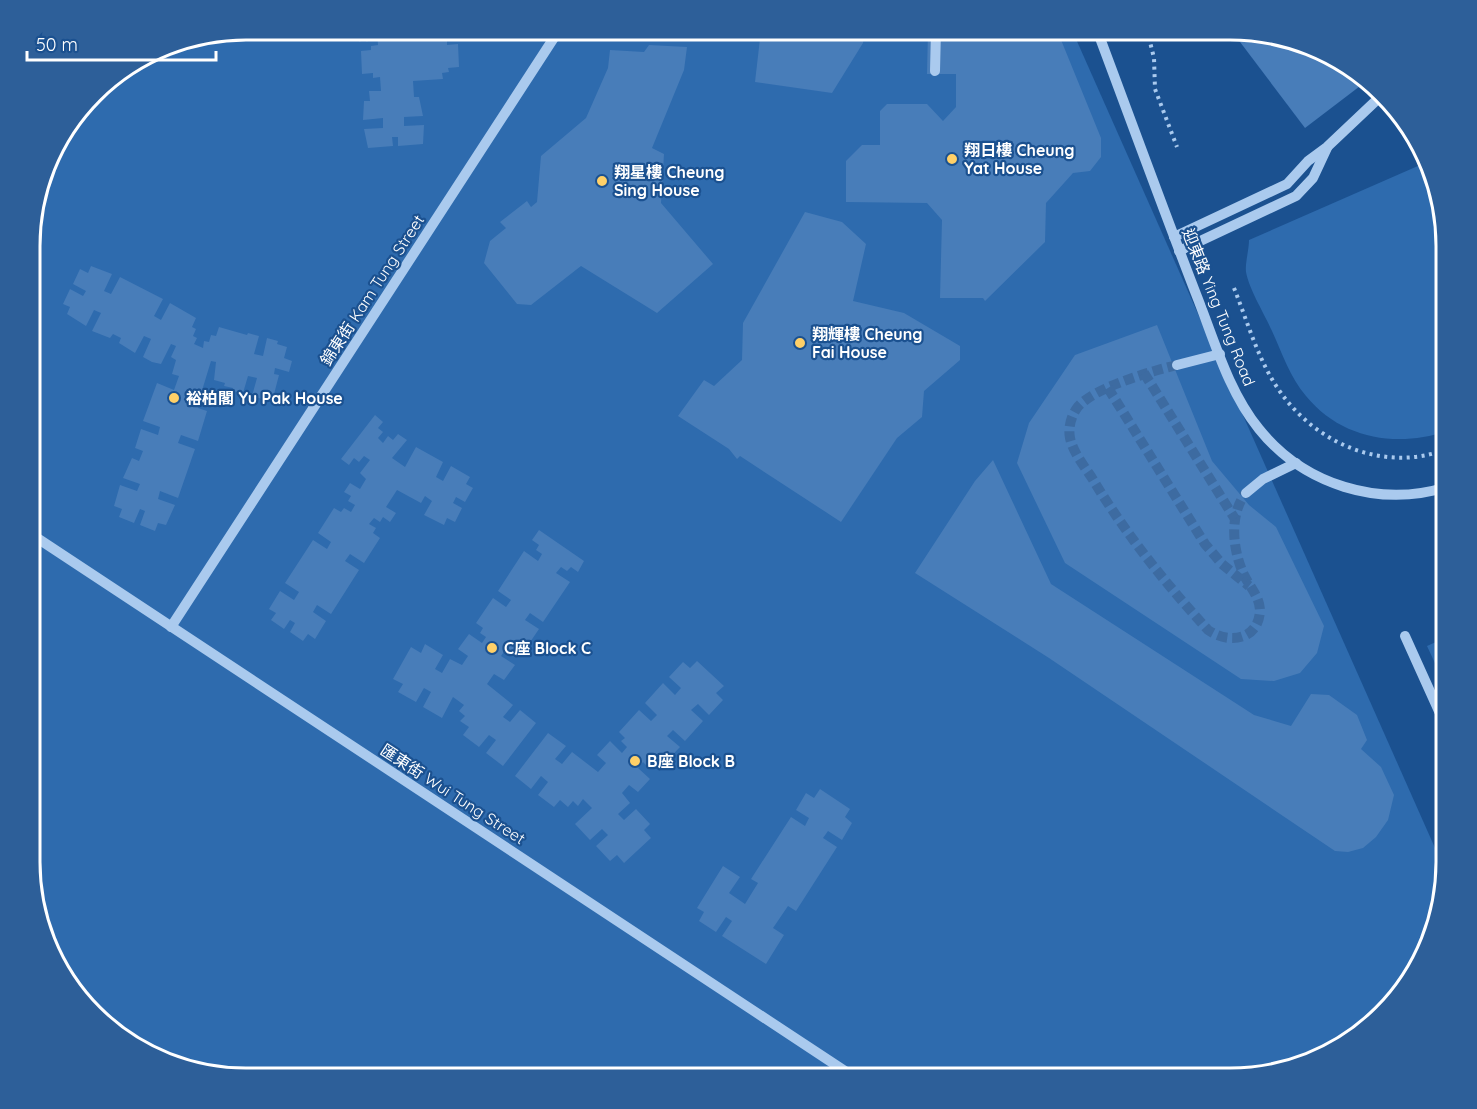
<svg xmlns="http://www.w3.org/2000/svg" width="1477" height="1109" font-family="Quicksand,'Noto Sans TC',sans-serif">
  <style>
    .green { fill: #2e6bae }
    .building { fill: #487db9 }
    .lines { fill: none; stroke-linecap: round; stroke-linejoin: round }
    .minor-tunnel { stroke: #3d6ba1; stroke-width: 10; stroke-dasharray: 10 5; stroke-linecap: butt }
    .path { stroke: #aacaee; stroke-width: 4; stroke-dasharray: 3 4.5; stroke-linecap: butt }
    .minor { stroke: #aacaee; stroke-width: 10 }
    .poi-dot { fill: #ffd068; stroke: #1b5190; stroke-width: 2 }
    .labels { text-anchor: middle; dominant-baseline: central; stroke-width: 4.5; stroke-linejoin: round; paint-order: stroke }
    .poi-label { font-size: 16px; font-weight: bold; fill: #fff; stroke: #1b5190; text-anchor: start }
    .street-label { font-size: 16px; fill: #fff; stroke: #1b5190 }
    .rim { fill: none; stroke: #fff; stroke-width: 3 }
  </style>
  <rect width="100%" height="100%" fill="#1b5190"/>
  <!-- green -->
  <g class="green">
    <path d="M 246,30 L 1072,30 L 1443,866 L 1446,878 L 1430,946 L 1394,1005 L 1326,1057 L 1231,1079 L 232,1079 L 164,1063 L 104,1026 L 52,959 L 30,877 L 32,218 L 59,138 L 104,83 L 176,42 Z"/>
    <path d="M 1427,162 L 1447,246 L 1447,431 C 1397,448 1341,439 1306,396 C 1290,377 1282,353 1272,331 C 1265,315 1249,289 1246,272 C 1245,263 1249,250 1249,240 Z"/>
    <path d="M 1447,637 L 1447,689 L 1427,646 Z"/>
  </g>
  <!-- building -->
  <g class="building">
    <path d="M 338,30 L 403,30 L 404,37 L 413,37 L 412,30 L 439,30 L 440,41 L 447,41 L 447,45 L 458,44 L 459,67 L 448,68 L 449,72 L 442,73 L 443,79 L 413,81 L 414,97 L 419,97 L 423,116 L 404,117 L 404,126 L 424,125 L 423,144 L 398,146 L 398,137 L 392,137 L 393,146 L 368,148 L 364,129 L 383,128 L 383,118 L 363,120 L 364,101 L 370,101 L 369,91 L 381,91 L 380,77 L 373,78 L 373,73 L 362,74 L 361,51 L 371,50 L 371,46 L 378,45 L 377,31 L 367,42 L 363,38 L 360,42 L 352,35 L 348,39 Z"/>
    <path d="M 761,30 L 865,30 L 863,43 L 832,93 L 755,82 Z"/>
    <path d="M 928,30 L 1057,30 L 1101,138 L 1101,157 L 1090,171 L 1073,173 L 1046,203 L 1045,242 L 985,301 L 983,298 L 940,298 L 942,220 L 927,203 L 846,202 L 846,161 L 862,145 L 880,145 L 880,111 L 887,104 L 927,104 L 943,121 L 956,107 L 956,74 L 927,74 Z"/>
    <path d="M 1231,30 L 1245,30 L 1313,46 L 1368,80 L 1305,128 Z"/>
    <path d="M 649,45 L 687,47 L 684,70 L 652,148 L 664,154 L 661,203 L 713,264 L 657,313 L 581,266 L 531,305 L 517,304 L 484,263 L 490,241 L 506,228 L 500,222 L 527,201 L 531,207 L 537,202 L 541,156 L 586,118 L 608,68 L 610,50 L 644,52 Z"/>
    <path d="M 805,212 L 842,222 L 866,244 L 853,301 L 904,313 L 960,346 L 960,360 L 924,391 L 922,417 L 897,438 L 841,522 L 740,456 L 737,459 L 729,449 L 678,416 L 704,380 L 714,386 L 742,360 L 743,323 Z"/>
    <path d="M 91,266 L 112,274 L 104,291 L 111,294 L 120,277 L 163,299 L 154,316 L 161,320 L 170,303 L 196,318 L 192,327 L 196,329 L 193,336 L 197,338 L 194,344 L 203,348 L 204,341 L 209,342 L 211,335 L 216,336 L 219,327 L 247,335 L 248,333 L 259,336 L 254,354 L 263,356 L 267,338 L 278,341 L 277,344 L 287,347 L 284,358 L 292,361 L 289,372 L 275,368 L 274,374 L 279,375 L 273,398 L 263,395 L 262,399 L 252,396 L 257,378 L 248,376 L 243,393 L 232,391 L 233,388 L 224,386 L 225,383 L 214,380 L 216,362 L 211,361 L 200,397 L 195,396 L 193,401 L 200,404 L 198,408 L 207,411 L 198,441 L 181,435 L 178,443 L 195,449 L 178,498 L 160,491 L 158,499 L 175,505 L 166,525 L 158,523 L 155,531 L 140,525 L 145,511 L 140,509 L 134,523 L 119,517 L 122,509 L 114,506 L 120,485 L 137,491 L 140,484 L 123,478 L 132,458 L 139,461 L 143,451 L 135,448 L 141,429 L 158,435 L 160,427 L 143,421 L 157,383 L 174,390 L 179,376 L 172,374 L 176,360 L 171,357 L 176,346 L 171,344 L 161,364 L 152,362 L 143,357 L 151,339 L 144,336 L 135,353 L 119,343 L 121,338 L 113,334 L 110,338 L 92,331 L 101,313 L 94,310 L 86,326 L 67,314 L 70,307 L 63,304 L 70,289 L 83,296 L 86,291 L 73,284 L 80,269 L 88,273 Z"/>
    <path d="M 1157,325 L 1212,461 L 1249,505 L 1276,527 L 1324,626 L 1317,653 L 1300,673 L 1274,681 L 1241,679 L 1065,563 L 1017,463 L 1029,423 L 1075,355 Z"/>
    <path d="M 375,415 L 383,422 L 378,428 L 383,432 L 378,438 L 383,443 L 388,436 L 393,440 L 398,434 L 407,440 L 392,458 L 405,467 L 416,447 L 443,462 L 436,477 L 443,481 L 451,466 L 470,477 L 466,484 L 473,488 L 465,502 L 456,497 L 453,503 L 462,508 L 455,522 L 447,518 L 444,525 L 424,515 L 432,501 L 425,496 L 421,503 L 397,490 L 386,507 L 396,513 L 390,522 L 383,517 L 380,522 L 374,518 L 369,524 L 376,528 L 373,533 L 380,538 L 364,563 L 350,554 L 345,561 L 359,570 L 331,614 L 317,605 L 313,612 L 326,621 L 315,639 L 308,634 L 303,641 L 290,632 L 295,623 L 290,620 L 284,629 L 271,620 L 276,613 L 269,609 L 280,591 L 294,600 L 299,592 L 285,583 L 313,540 L 327,549 L 331,542 L 318,533 L 334,508 L 341,512 L 344,508 L 351,512 L 355,505 L 348,501 L 351,496 L 344,492 L 350,483 L 360,489 L 366,479 L 360,473 L 370,460 L 364,456 L 359,462 L 354,458 L 349,465 L 341,459 Z"/>
    <path d="M 993,460 L 1051,584 L 1254,715 L 1291,726 L 1311,694 L 1329,695 L 1357,715 L 1367,740 L 1361,749 L 1381,767 L 1394,795 L 1388,820 L 1376,837 L 1363,848 L 1348,852 L 1335,851 L 1049,658 L 915,573 L 975,481 Z"/>
    <path d="M 539,530 L 584,561 L 578,572 L 571,567 L 567,571 L 561,567 L 556,573 L 570,582 L 543,622 L 530,613 L 525,620 L 539,629 L 522,654 L 515,649 L 511,654 L 505,650 L 501,656 L 515,665 L 504,680 L 494,674 L 487,684 L 513,705 L 503,717 L 510,722 L 520,710 L 536,723 L 503,766 L 486,753 L 496,740 L 489,735 L 479,747 L 463,735 L 469,727 L 460,721 L 465,716 L 459,711 L 464,705 L 453,697 L 442,718 L 423,707 L 431,692 L 424,688 L 416,702 L 398,692 L 403,684 L 393,679 L 411,647 L 421,653 L 425,644 L 443,655 L 435,669 L 442,673 L 450,659 L 462,665 L 468,656 L 458,649 L 469,634 L 482,643 L 486,637 L 480,633 L 483,628 L 476,623 L 493,598 L 506,607 L 511,600 L 498,591 L 524,551 L 538,561 L 542,554 L 536,550 L 539,545 L 532,540 Z"/>
    <path d="M 697,661 L 724,686 L 716,693 L 723,700 L 709,715 L 698,704 L 691,710 L 703,721 L 685,741 L 673,730 L 667,736 L 680,747 L 659,769 L 653,763 L 649,768 L 643,762 L 638,768 L 650,779 L 638,792 L 629,785 L 622,793 L 630,803 L 618,814 L 624,820 L 636,809 L 650,824 L 644,830 L 651,838 L 624,863 L 617,855 L 610,861 L 596,846 L 608,835 L 602,829 L 590,840 L 575,824 L 592,808 L 583,799 L 578,806 L 573,801 L 568,807 L 560,800 L 554,807 L 538,795 L 548,782 L 541,776 L 531,789 L 515,776 L 548,733 L 566,746 L 555,759 L 562,764 L 572,752 L 598,772 L 606,763 L 597,755 L 610,741 L 622,753 L 627,747 L 621,741 L 625,738 L 619,732 L 639,710 L 651,721 L 657,715 L 645,703 L 663,683 L 675,695 L 681,688 L 669,677 L 683,662 L 690,668 Z"/>
    <path d="M 820,789 L 850,809 L 845,817 L 852,823 L 842,840 L 828,831 L 823,838 L 837,847 L 796,911 L 788,906 L 773,928 L 784,935 L 766,964 L 722,936 L 732,921 L 726,917 L 716,932 L 699,921 L 704,912 L 697,908 L 723,866 L 740,877 L 729,893 L 745,904 L 758,883 L 751,879 L 791,817 L 805,826 L 809,818 L 796,810 L 806,793 L 814,798 Z"/>
  </g>
  <g class="lines">
    <!-- minor-tunnel -->
    <g class="minor-tunnel">
      <path d="M 1177,365 C 1152,371 1092,388 1077,408 C 1071,416 1068,428 1070,438 C 1073,452 1084,466 1092,478 C 1125,533 1165,583 1208,630 C 1228,644 1258,641 1260,611 C 1260,598 1251,588 1245,577 C 1233,553 1228,515 1246,493"/>
      <path d="M 1144,373 L 1235,519"/>
      <path d="M 1108,388 L 1205,544 L 1222,564 L 1249,586"/>
    </g>
    <!-- path -->
    <g class="path">
      <path d="M 1147,30 L 1154,58 L 1155,89 L 1177,147"/>
      <path d="M 1234,288 C 1248,323 1259,363 1281,393 C 1318,445 1386,473 1447,449"/>
    </g>
    <!-- minor -->
    <g class="minor">
      <path d="M 1097,30 C 1130,118 1162,206 1196,294 C 1214,339 1228,391 1259,429 C 1304,485 1379,508 1447,487"/>
      <path d="M 935,71 L 936,30"/>
      <path d="M 1174,237 L 1287,184 L 1308,161 L 1327,147 L 1382,95"/>
      <path d="M 1179,251 L 1296,196 L 1313,178 L 1327,148"/>
      <path d="M 1177,365 L 1220,354"/>
      <path d="M 1246,493 L 1263,479 L 1296,463"/>
      <path d="M 31,534 L 857,1079"/>
      <path d="M 171,627 L 559,30"/>
      <path d="M 1405,636 L 1447,729"/>
    </g>
  </g>
  <!-- markers -->
  <g class="poi-dot">
    <circle cx="952" cy="159" r="6"/>
    <circle cx="602" cy="181" r="6"/>
    <circle cx="800" cy="343" r="6"/>
    <circle cx="174" cy="398" r="6"/>
    <circle cx="492" cy="648" r="6"/>
    <circle cx="635" cy="761" r="6"/>
  </g>
  <g class="labels">
    <!-- poi labels -->
    <g class="poi-label">
      <text x="964" y="150">翔日樓 Cheung<tspan x="964" dy="18">Yat House</tspan></text>
      <text x="614" y="172">翔星樓 Cheung<tspan x="614" dy="18">Sing House</tspan></text>
      <text x="812" y="334">翔輝樓 Cheung<tspan x="812" dy="18">Fai House</tspan></text>
      <text x="186" y="398">裕柏閣 Yu Pak House</text>
      <text x="504" y="648">C座 Block C</text>
      <text x="647" y="761">B座 Block B</text>
    </g>
    <!-- street labels -->
    <g class="street-label">
      <text transform="translate(372 290) rotate(-57)">錦東街 Kam Tung Street</text>
      <text transform="translate(1219 307) rotate(68)">迎東路 Ying Tung Road</text>
      <text transform="translate(453 794) rotate(33)">匯東街 Wui Tung Street</text>
    </g>
  </g>
  <!-- crop -->
  <path d="M0 0H1477V1109H0ZM246 40H1230A206 206 0 0 1 1436 246V862A206 206 0 0 1 1230 1068H246A206 206 0 0 1 40 862V246A206 206 0 0 1 246 40Z" fill="#2d5f99" fill-rule="evenodd"/>
  <path class="rim" d="M246 40H1230A206 206 0 0 1 1436 246V862A206 206 0 0 1 1230 1068H246A206 206 0 0 1 40 862V246A206 206 0 0 1 246 40Z"/>
  <!-- scale -->
  <path d="M27 51v9h189v-9" fill="none" stroke="#ffffff" stroke-width="3"/>
  <text x="36" y="51" font-size="18" fill="#ffffff" stroke="#1b5190" stroke-width="4.5" paint-order="stroke">50 m</text>
</svg>
